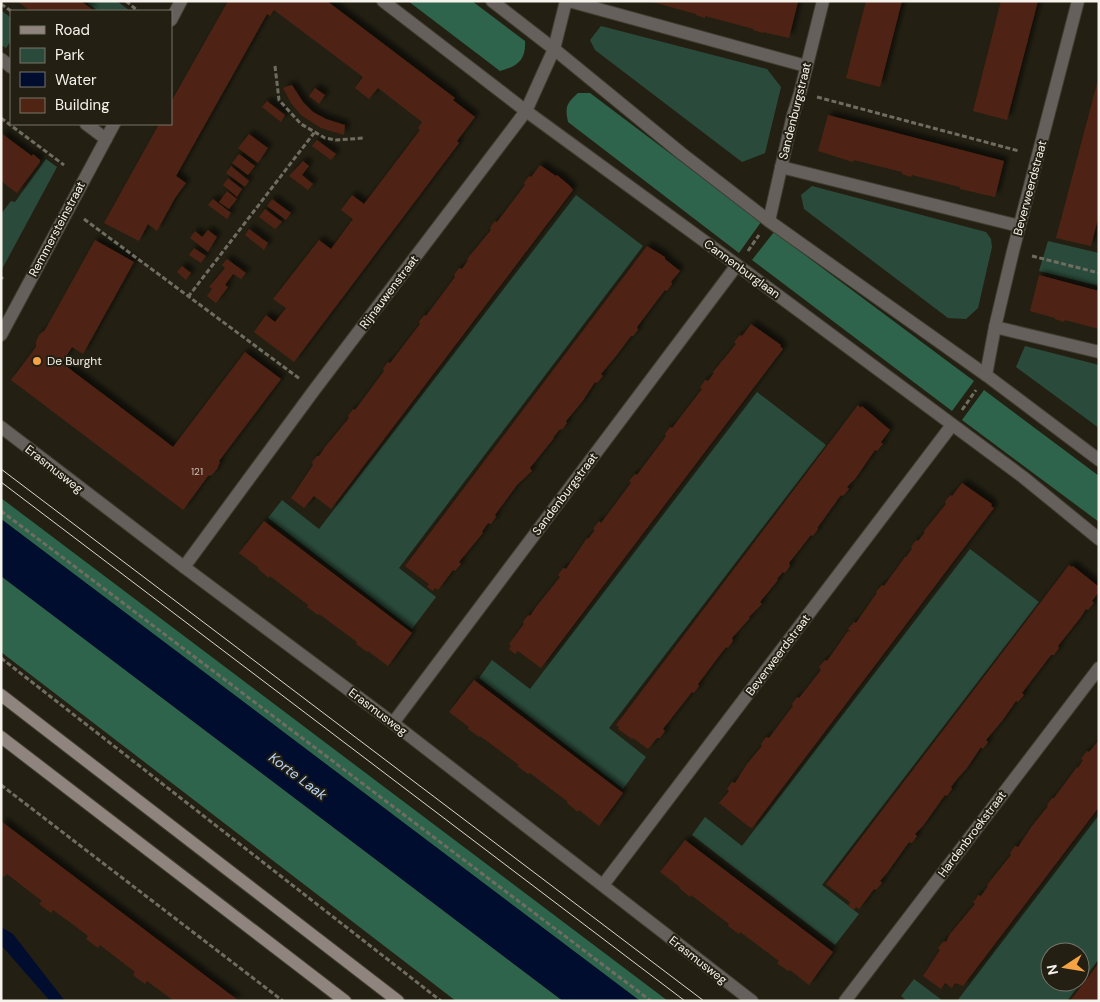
<svg xmlns="http://www.w3.org/2000/svg" width="1100" height="1002" font-family="'DM Sans',sans-serif">
  <style>
    .green { fill: #2a4b3b; fill-rule: evenodd }
    .forest { fill: #2e644c }
    .water { fill: #000d2e }
    .building { fill: #4f2412; filter: url(#shadow) }
    .lines { fill: none; stroke-linecap: round; stroke-linejoin: round }
    .street-casing { stroke: #403e31; stroke-width: 14 }
    .secondary-casing { stroke: #403e31; stroke-width: 14 }
    .path { stroke: #6f6d62; stroke-width: 3; stroke-dasharray: 5 2.5; stroke-linecap: butt }
    .street { stroke: #66605c; stroke-width: 12 }
    .secondary { stroke: #8f847e; stroke-width: 12 }
    .tram { stroke: #d9d7ce; stroke-width: 1 }
    .poi-dot { fill: #f5a345; stroke: #232013; stroke-width: 2 }
    .labels { text-anchor: middle; dominant-baseline: central; stroke-width: 4; stroke-linejoin: round; paint-order: stroke }
    .number-label { font-size: 10px; fill: #ccbfb5 }
    .street-label { font-size: 12px; fill: #f5f3eb; stroke: #232013 }
    .poi-label { font-size: 12px; fill: #f5f3eb; stroke: #232013; text-anchor: start }
    .water-label { font-size: 14px; font-style: italic; fill: #bbd4fb; stroke: #232013 }
  </style>
  <defs>
    <filter id="shadow"><feDropShadow dx="4.5" dy="-4.5" stdDeviation="2.5" flood-color="#0009"/></filter>
  </defs>
  <rect width="100%" height="100%" fill="#232013"/>
  <!-- green -->
  <g class="green">
    <path d="M 85,1 L 117,1 L 130,11 L 98,11 Z"/>
    <path d="M 1,10 L 11,18 L 11,41 L 6,48 L 1,45 Z"/>
    <path d="M 601,26 L 767,69 L 781,87 L 765,153 L 742,162 L 595,50 L 590,40 Z"/>
    <path d="M 46,159 L 57,167 L 1,271 L 1,214 L 11,201 L 15,202 Z"/>
    <path d="M 812,186 L 986,232 L 991,239 L 992,247 L 978,308 L 966,319 L 948,318 L 804,209 L 801,195 Z"/>
    <path d="M 576,195 L 643,246 L 399,568 L 436,597 L 412,629 L 268,518 L 282,500 L 319,529 Z"/>
    <path d="M 1048,241 L 1099,253 L 1099,286 L 1039,271 Z"/>
    <path d="M 1025,346 L 1099,365 L 1099,428 L 1016,367 Z"/>
    <path d="M 757,392 L 826,445 L 609,728 L 646,757 L 623,789 L 479,678 L 492,660 L 530,689 Z"/>
    <path d="M 970,549 L 1039,602 L 822,885 L 859,914 L 835,945 L 692,835 L 705,817 L 742,846 Z"/>
    <path d="M 1099,815 L 1099,959 L 1067,1001 L 957,1001 ZM 1050,952 L 1080,952 L 1080,982 L 1050,982 Z"/>
    <path d="M 914,979 L 943,1001 L 907,1001 L 901,996 Z"/>
  </g>
  <!-- forest -->
  <g class="forest">
    <path d="M 408,1 L 472,1 L 525,41 C 526,60 518,66 500,71 Z"/>
    <path d="M 578,93 L 590,93 L 761,222 L 739,253 L 568,122 C 565,107 566,104 578,93 Z"/>
    <path d="M 774,232 L 974,381 L 952,411 L 752,260 Z"/>
    <path d="M 984,390 L 1099,476 L 1099,522 L 962,420 Z"/>
    <path d="M 1,498 L 668,1001 L 640,1001 L 1,519 Z"/>
    <path d="M 1,576 L 563,1001 L 456,1001 L 1,652 Z"/>
  </g>
  <!-- water -->
  <g class="water">
    <path d="M 1,519 L 640,1001 L 563,1001 L 1,576 Z"/>
    <path d="M 1,927 L 13,934 L 65,1001 L 50,1001 L 1,945 Z"/>
  </g>
  <!-- building -->
  <g class="building">
    <path d="M 17,1 L 81,1 L 94,11 L 29,11 L 29,10 Z"/>
    <path d="M 228,1 L 327,1 L 455,98 L 453,100 L 475,117 L 457,141 L 459,143 L 294,362 L 254,332 L 266,315 L 275,322 L 286,308 L 273,299 L 319,240 L 331,249 L 353,219 L 341,210 L 352,195 L 364,204 L 420,130 L 418,128 L 422,122 L 378,88 L 369,99 L 355,88 L 363,77 L 274,10 L 270,16 L 267,14 L 176,176 L 186,183 L 175,198 L 157,231 L 148,224 L 139,241 L 104,223 L 159,124 L 171,124 L 171,102 Z"/>
    <path d="M 649,1 L 795,1 L 798,2 L 789,38 L 763,32 L 763,33 L 753,30 L 754,29 L 705,16 L 705,18 L 696,15 L 696,14 Z"/>
    <path d="M 866,1 L 902,1 L 880,87 L 846,78 Z"/>
    <path d="M 1001,1 L 1038,1 L 1007,120 L 973,111 Z"/>
    <path d="M 1099,76 L 1099,215 L 1091,246 L 1056,238 Z"/>
    <path d="M 292,85 L 303,102 L 313,112 L 326,119 L 345,125 L 344,135 L 321,128 L 301,115 L 291,103 L 283,88 Z"/>
    <path d="M 315,88 L 325,95 L 319,104 L 309,96 Z"/>
    <path d="M 267,101 L 285,115 L 281,122 L 262,107 Z"/>
    <path d="M 828,115 L 1004,161 L 995,197 L 960,189 L 960,187 L 912,175 L 911,177 L 902,174 L 902,172 L 854,160 L 853,162 L 818,151 Z"/>
    <path d="M 1,133 L 32,156 L 33,154 L 40,160 L 40,162 L 17,193 L 1,181 Z"/>
    <path d="M 249,134 L 268,148 L 258,163 L 238,148 Z"/>
    <path d="M 317,140 L 336,154 L 331,160 L 312,146 Z"/>
    <path d="M 239,154 L 255,166 L 248,175 L 232,163 Z"/>
    <path d="M 303,161 L 309,166 L 302,175 L 313,184 L 308,190 L 289,176 Z"/>
    <path d="M 540,165 L 556,176 L 557,175 L 570,186 L 573,190 L 331,509 L 314,496 L 304,508 L 291,498 L 313,465 L 312,462 L 317,456 L 319,456 L 325,447 L 349,418 L 348,416 L 353,409 L 355,410 L 384,371 L 383,369 L 385,366 L 388,362 L 390,363 L 397,354 L 420,324 L 419,322 L 424,315 L 426,316 L 455,277 L 454,275 L 459,268 L 462,269 L 468,260 L 467,259 L 491,230 L 490,228 L 492,225 L 495,221 L 497,222 L 525,185 L 524,183 L 529,176 L 531,177 Z"/>
    <path d="M 231,166 L 249,181 L 245,187 L 226,173 Z"/>
    <path d="M 228,178 L 242,189 L 237,197 L 223,185 Z"/>
    <path d="M 227,191 L 237,199 L 229,209 L 219,202 Z"/>
    <path d="M 213,199 L 231,213 L 227,219 L 208,205 Z"/>
    <path d="M 272,199 L 291,213 L 286,220 L 267,206 Z"/>
    <path d="M 265,209 L 282,222 L 275,229 L 259,217 Z"/>
    <path d="M 249,229 L 268,243 L 264,250 L 245,235 Z"/>
    <path d="M 208,230 L 217,237 L 208,252 L 190,238 L 195,231 L 202,237 Z"/>
    <path d="M 95,240 L 134,262 L 83,354 L 72,347 L 62,363 L 164,440 L 173,447 L 245,352 L 281,379 L 219,461 L 220,462 L 217,469 L 212,475 L 208,476 L 183,510 L 11,380 L 36,347 L 36,342 L 39,335 L 45,330 Z"/>
    <path d="M 647,246 L 665,257 L 665,259 L 680,271 L 671,282 L 672,284 L 667,291 L 665,290 L 637,327 L 638,330 L 633,336 L 631,336 L 616,356 L 601,374 L 603,376 L 597,383 L 595,382 L 582,402 L 566,421 L 567,423 L 562,430 L 560,429 L 553,438 L 554,438 L 530,468 L 532,471 L 517,485 L 495,515 L 496,517 L 491,524 L 488,523 L 482,532 L 483,533 L 459,562 L 461,564 L 455,571 L 453,570 L 438,590 L 435,588 L 433,591 L 427,587 L 429,584 L 405,566 Z"/>
    <path d="M 194,248 L 206,256 L 201,263 L 189,255 Z"/>
    <path d="M 227,259 L 246,273 L 241,279 L 233,274 L 225,285 L 228,287 L 216,303 L 207,296 L 212,289 L 209,287 L 225,268 L 222,265 Z"/>
    <path d="M 182,266 L 191,273 L 186,280 L 177,272 Z"/>
    <path d="M 1039,275 L 1099,291 L 1099,329 L 1065,320 L 1064,322 L 1055,319 L 1055,318 L 1030,311 Z"/>
    <path d="M 751,324 L 781,345 L 780,346 L 783,349 L 541,668 L 518,651 L 515,654 L 509,649 L 511,646 L 509,644 L 524,624 L 523,622 L 528,615 L 530,616 L 536,607 L 560,577 L 558,575 L 563,568 L 566,569 L 587,538 L 588,539 L 595,530 L 593,529 L 599,521 L 601,523 L 631,483 L 629,481 L 635,474 L 637,475 L 666,436 L 665,434 L 670,427 L 672,428 L 702,389 L 700,388 L 705,380 L 708,381 L 714,373 L 713,372 L 736,344 L 734,342 L 740,335 L 742,336 Z"/>
    <path d="M 858,405 L 861,408 L 862,406 L 890,430 L 881,442 L 883,444 L 877,451 L 875,450 L 855,479 L 847,487 L 849,489 L 843,496 L 841,495 L 818,527 L 817,526 L 818,529 L 813,536 L 811,535 L 789,563 L 790,566 L 785,573 L 783,572 L 777,579 L 778,580 L 760,602 L 762,604 L 749,617 L 750,618 L 732,638 L 733,641 L 728,648 L 726,647 L 698,684 L 699,686 L 694,693 L 692,692 L 663,729 L 665,731 L 660,738 L 657,738 L 648,749 L 633,738 L 632,739 L 618,729 L 619,727 L 616,725 Z"/>
    <path d="M 962,483 L 992,504 L 991,506 L 994,508 L 752,828 L 748,826 L 719,803 L 729,791 L 727,789 L 732,782 L 735,783 L 747,764 L 762,746 L 761,744 L 766,737 L 769,738 L 793,706 L 792,704 L 797,697 L 799,698 L 821,670 L 819,667 L 825,660 L 827,661 L 848,631 L 851,632 L 848,629 L 854,622 L 856,623 L 876,594 L 877,595 L 876,592 L 882,585 L 884,586 L 905,557 L 906,557 L 912,549 L 911,547 L 916,540 L 918,541 L 925,532 L 924,531 L 946,504 L 945,502 L 950,495 L 952,496 Z"/>
    <path d="M 264,521 L 412,633 L 388,666 L 368,651 L 367,652 L 356,644 L 357,642 L 319,614 L 318,615 L 307,607 L 308,605 L 270,576 L 269,578 L 258,569 L 259,568 L 239,553 Z"/>
    <path d="M 1069,565 L 1072,567 L 1073,566 L 1099,587 L 1099,592 L 1092,601 L 1094,603 L 1088,610 L 1086,609 L 1081,617 L 1058,646 L 1059,648 L 1054,655 L 1051,655 L 1022,693 L 1024,695 L 1018,702 L 1016,701 L 1002,721 L 986,740 L 988,742 L 983,749 L 981,747 L 967,768 L 957,779 L 951,787 L 952,789 L 947,796 L 945,795 L 923,826 L 915,834 L 917,836 L 912,843 L 909,842 L 887,873 L 880,881 L 882,883 L 876,890 L 874,889 L 859,909 L 856,907 L 854,910 L 848,906 L 850,902 L 826,884 Z"/>
    <path d="M 474,680 L 623,793 L 599,826 L 579,810 L 578,812 L 567,803 L 568,802 L 530,773 L 528,774 L 517,766 L 519,765 L 480,736 L 479,737 L 468,729 L 469,727 L 449,712 Z"/>
    <path d="M 1099,740 L 1099,807 L 963,986 L 955,983 L 952,988 L 945,983 L 941,989 L 923,976 L 940,950 L 938,948 L 944,941 L 946,942 L 950,934 L 975,904 L 973,902 L 976,899 L 978,895 L 981,896 L 988,886 L 987,885 L 1011,855 L 1010,853 L 1012,850 L 1015,846 L 1018,847 L 1032,826 L 1048,806 L 1047,805 L 1052,798 L 1054,798 L 1077,767 L 1078,768 L 1083,760 L 1081,759 L 1087,751 L 1089,752 Z"/>
    <path d="M 1,821 L 141,927 L 239,1001 L 174,1001 L 147,981 L 145,984 L 133,975 L 135,972 L 100,945 L 98,948 L 86,939 L 88,936 L 71,923 L 53,910 L 51,913 L 39,904 L 42,901 L 7,874 L 4,877 L 1,875 Z"/>
    <path d="M 685,840 L 833,952 L 809,985 L 790,970 L 788,971 L 777,963 L 779,961 L 740,932 L 739,934 L 728,926 L 729,924 L 691,895 L 690,897 L 679,888 L 680,887 L 660,872 Z"/>
    <path d="M 1099,963 L 1099,1001 L 1070,1001 Z"/>
  </g>
  <g class="lines">
    <!-- street casing -->
    <g class="street-casing">
      <g id="street">
        <path d="M 383,1 L 526,111 L 737,265 L 1023,477 L 1099,539"/>
        <path d="M 492,1 L 554,49 L 681,153 L 769,221 L 986,375 L 1099,460"/>
        <path d="M 569,1 L 806,66"/>
        <path d="M 171,20 L 181,1"/>
        <path d="M 1,59 L 11,67"/>
        <path d="M 86,124 L 106,139"/>
        <path d="M 781,167 L 1019,226"/>
        <path d="M 769,221 L 793,115 L 800,93 L 823,1"/>
        <path d="M 995,327 L 1099,352"/>
        <path d="M 1,335 L 114,124"/>
        <path d="M 986,375 L 995,327 L 1013,251 L 1078,1"/>
        <path d="M 1,427 L 184,567 L 393,723 L 752,1001"/>
        <path d="M 184,567 L 315,389 L 526,111 L 554,49 L 566,1"/>
        <path d="M 393,723 L 737,265"/>
        <path d="M 603,885 L 952,425"/>
        <path d="M 845,1001 L 1099,668"/>
      </g>
    </g>
    <!-- secondary casing -->
    <g class="secondary-casing">
      <g id="secondary">
        <path d="M 1,695 L 398,1001"/>
        <path d="M 1,737 L 345,1001"/>
      </g>
    </g>
    <!-- path -->
    <g class="path">
      <path d="M 126,1 L 138,11"/>
      <path d="M 1,4 L 11,11"/>
      <path d="M 275,66 L 279,100 L 301,124 L 325,138 L 336,140 L 364,138"/>
      <path d="M 817,97 L 1019,151"/>
      <path d="M 1,118 L 64,165"/>
      <path d="M 84,219 L 300,379"/>
      <path d="M 748,251 L 759,235"/>
      <path d="M 1032,256 L 1099,273"/>
      <path d="M 1,277 L 3,279"/>
      <path d="M 188,297 L 314,133"/>
      <path d="M 962,410 L 976,390"/>
      <path d="M 1,511 L 651,1001"/>
      <path d="M 1,658 L 441,1001"/>
      <path d="M 1,785 L 283,1001"/>
    </g>
    <!-- street -->
    <use href="#street" class="street"/>
    <!-- secondary -->
    <use href="#secondary" class="secondary"/>
    <!-- tram -->
    <g class="tram">
      <path d="M 1,469 L 704,1001"/>
      <path d="M 1,482 L 685,1001"/>
    </g>
  </g>
  <!-- markers -->
  <circle class="poi-dot" cx="37" cy="361" r="5"/>
  <g class="labels">
    <!-- number labels -->
    <g class="number-label">
      <text x="197" y="471">121</text>
    </g>
    <!-- street labels -->
    <g class="street-label">
      <text transform="translate(795 111) rotate(-76)">Sandenburgstraat</text>
      <text transform="translate(1030 188) rotate(-75)">Beverweerdstraat</text>
      <text transform="translate(57 229) rotate(-62)">Remmersteinstraat</text>
      <text transform="translate(742 269) rotate(36)">Cannenburglaan</text>
      <text transform="translate(389 292) rotate(-53)">Rijnauwenstraat</text>
      <text transform="translate(54 469) rotate(38)">Erasmusweg</text>
      <text transform="translate(565 494) rotate(-53)">Sandenburgstraat</text>
      <text transform="translate(778 655) rotate(-53)">Beverweerdstraat</text>
      <text transform="translate(378 712) rotate(37)">Erasmusweg</text>
      <text transform="translate(972 834) rotate(-53)">Hardenbroekstraat</text>
      <text transform="translate(698 960) rotate(38)">Erasmusweg</text>
    </g>
    <!-- poi labels -->
    <g class="poi-label">
      <text x="47" y="361">De Burght</text>
    </g>
    <!-- water labels -->
    <g class="water-label">
      <text transform="translate(298 776) rotate(37)">Korte Laak</text>
    </g>
  </g>
  <!-- border -->
  <rect width="1100" height="1002" fill="none" stroke="#f5f3eb" stroke-width="5"/>
  <!-- legend -->
  <rect x="10" y="10" width="162" height="115" fill="#232013" stroke="#777469"/>
  <rect x="20" y="26" width="25" height="8" fill="#8f847e" stroke="#777469"/>
  <text x="55" y="35" font-size="15" fill="#f5f3eb">Road</text>
  <rect x="20" y="48" width="25" height="15" fill="#2a4b3b" stroke="#777469"/>
  <text x="55" y="60" font-size="15" fill="#f5f3eb">Park</text>
  <rect x="20" y="72" width="25" height="15" fill="#000d2e" stroke="#777469"/>
  <text x="55" y="85" font-size="15" fill="#f5f3eb">Water</text>
  <rect x="20" y="98" width="25" height="15" fill="#4f2412" stroke="#777469"/>
  <text x="55" y="110" font-size="15" fill="#f5f3eb">Building</text>
  <!-- north arrow -->
  <g transform="translate(1065 967) rotate(258)"><circle r="24" fill="#232013" stroke="#777469"/>
  <path d="M0-4L9 19L0 12L-9 19Z" fill="#f5a345"/>
  <text y="-8" font-size="14" font-weight="bold" text-anchor="middle" fill="#f5f3eb">N</text>
  </g>
</svg>
